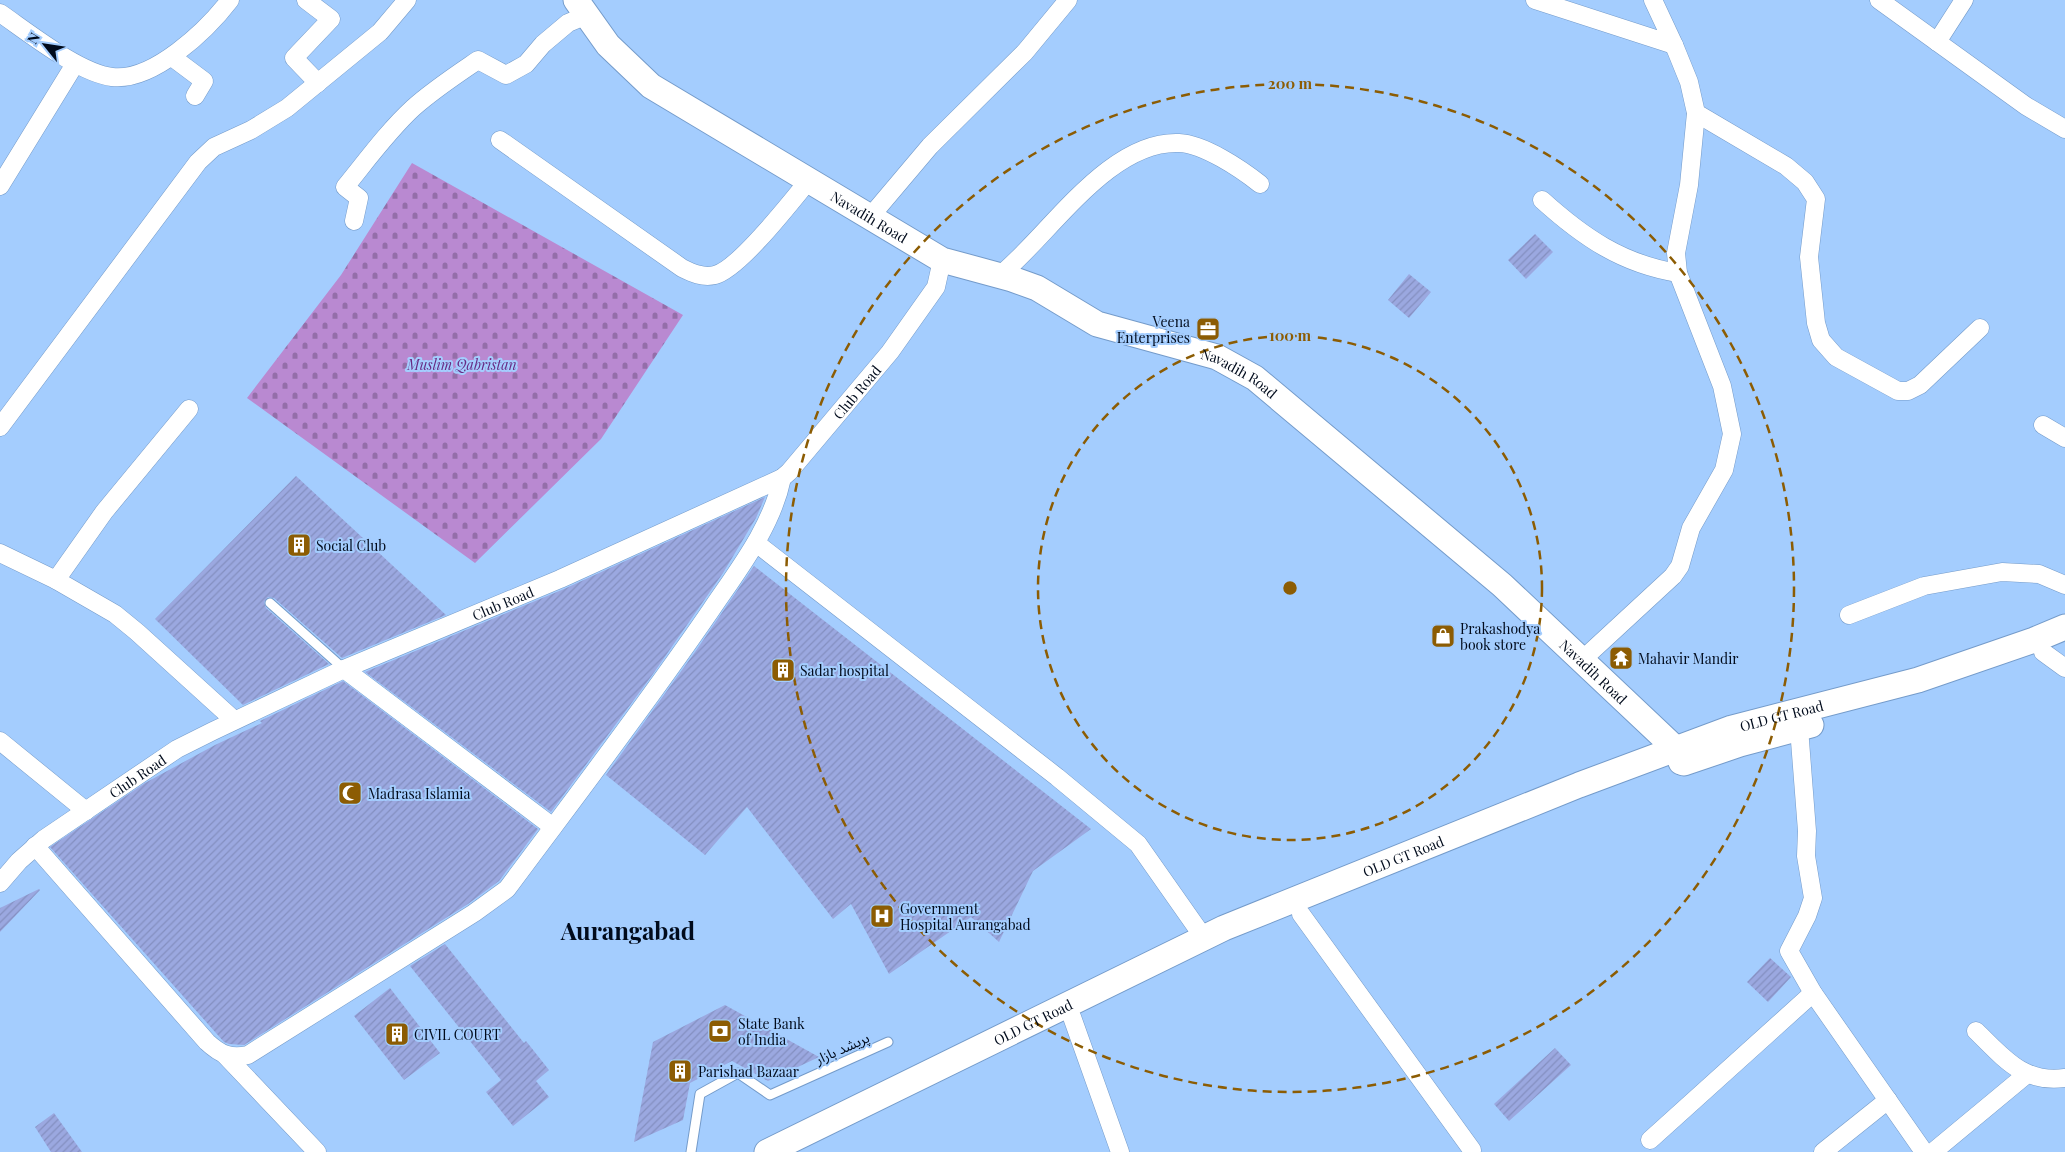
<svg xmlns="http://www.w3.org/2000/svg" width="2065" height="1152" font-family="'Playfair Display','Noto Sans Arabic',serif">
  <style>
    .cemetery { fill: url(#cemetery-stones) }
    .building { fill: url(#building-hatch) }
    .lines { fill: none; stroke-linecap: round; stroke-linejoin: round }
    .lane-casing { stroke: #749bca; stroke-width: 11 }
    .street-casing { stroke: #749bca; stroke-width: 19 }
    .secondary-casing { stroke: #749bca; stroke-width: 27 }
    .lane { stroke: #fff; stroke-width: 9 }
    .street { stroke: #fff; stroke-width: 18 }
    .secondary { stroke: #fff; stroke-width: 25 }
    .ring { fill: none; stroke: #8c5c03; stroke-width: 2.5; stroke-dasharray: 9 6 }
    .labels { text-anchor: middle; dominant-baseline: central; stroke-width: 4; stroke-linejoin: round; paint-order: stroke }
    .street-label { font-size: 14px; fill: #010b1c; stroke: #a4cdfe }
    .poi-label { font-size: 14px; fill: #010b1c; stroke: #a4cdfe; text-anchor: start }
    .park-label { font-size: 14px; font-style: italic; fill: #682b84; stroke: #a4cdfe }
    .town-label { font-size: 24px; font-weight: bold; fill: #010b1c; stroke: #a4cdfe }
    .centre { fill: #8c5c03; stroke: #a4cdfe; stroke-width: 2.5 }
    .ring-label { font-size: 15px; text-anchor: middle; font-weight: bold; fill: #8c5c03; stroke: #a4cdfe; stroke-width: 4; stroke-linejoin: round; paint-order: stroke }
  </style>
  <defs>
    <pattern id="cemetery-stones" width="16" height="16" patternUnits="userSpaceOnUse" patternTransform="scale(1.25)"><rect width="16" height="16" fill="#b989d1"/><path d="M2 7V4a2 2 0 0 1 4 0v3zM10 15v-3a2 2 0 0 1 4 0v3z" fill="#946ea9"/></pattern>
    <pattern id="building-hatch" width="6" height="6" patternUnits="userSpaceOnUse" patternTransform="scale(1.25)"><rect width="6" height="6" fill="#9ba8e0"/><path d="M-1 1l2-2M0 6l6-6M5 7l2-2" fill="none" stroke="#848fc0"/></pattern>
  </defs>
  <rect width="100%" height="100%" fill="#a4cdfe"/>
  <!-- cemetery -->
  <path class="cemetery" d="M 412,163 L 683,315 L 601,439 L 475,563 L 247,398 L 341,275 Z"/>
  <!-- building -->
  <g class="building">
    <path d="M 1535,234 L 1553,252 L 1526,279 L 1508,260 Z"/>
    <path d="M 1409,274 L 1431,292 L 1409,318 L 1388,300 Z"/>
    <path d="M 296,476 L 446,615 L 342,658 L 274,598 L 268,597 L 264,602 L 266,608 L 329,664 L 243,705 L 155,619 Z"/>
    <path d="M 765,497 L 756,518 L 723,573 L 653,674 L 551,812 L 365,672 L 564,589 Z"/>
    <path d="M 754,566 L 1091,829 L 1033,871 L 999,942 L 971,917 L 889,974 L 851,904 L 833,919 L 747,807 L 705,855 L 606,775 L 695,652 Z"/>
    <path d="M 343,681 L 538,829 L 499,881 L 468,904 L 244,1045 L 229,1044 L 224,1042 L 50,847 L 145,783 L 215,745 L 262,723 L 260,721 Z"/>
    <path d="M 39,889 L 40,890 L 0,932 L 0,908 Z"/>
    <path d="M 445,944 L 524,1043 L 526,1041 L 549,1070 L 536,1081 L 549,1097 L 513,1126 L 486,1092 L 501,1080 L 410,966 Z"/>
    <path d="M 1770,958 L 1791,977 L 1768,1002 L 1747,982 Z"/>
    <path d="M 390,988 L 440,1053 L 404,1080 L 354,1016 Z"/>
    <path d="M 725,1005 L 819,1057 L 768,1081 L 732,1061 L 690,1083 L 683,1120 L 634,1142 L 653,1042 Z"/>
    <path d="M 1555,1048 L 1571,1065 L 1509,1121 L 1494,1104 Z"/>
    <path d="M 54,1113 L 82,1152 L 51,1152 L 35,1127 Z"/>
  </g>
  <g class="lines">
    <!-- lane casing -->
    <g class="lane-casing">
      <g id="lane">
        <path d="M 270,603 L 344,669"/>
        <path d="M 691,1152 L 700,1094 L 738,1073 L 770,1095 L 888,1042"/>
      </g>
    </g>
    <!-- street casing -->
    <g class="street-casing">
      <g id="street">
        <path d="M 306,0 L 331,19 L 294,58 L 318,83"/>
        <path d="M 1535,0 L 1674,45 L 1653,0"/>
        <path d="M 1879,0 L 2026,106 L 2065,129"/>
        <path d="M 0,13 C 29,33 79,73 112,77 C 153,82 207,30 230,0"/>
        <path d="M 1937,42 L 1964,0"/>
        <path d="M 172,57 L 204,81 L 195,96"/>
        <path d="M 1696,113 L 1786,166 L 1805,182 L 1816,199 L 1809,257 L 1816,323 L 1821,340 L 1836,357 L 1898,391 L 1908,391 L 1920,385 L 1980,328"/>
        <path d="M 500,140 L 682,268 C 692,273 703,278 715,275 C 739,269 791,202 809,180"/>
        <path d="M 0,186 L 75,64"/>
        <path d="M 1542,200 C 1583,237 1622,264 1678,273"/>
        <path d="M 870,217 L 930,146 L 1025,52 L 1068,0"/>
        <path d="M 354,221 L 359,198 L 345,187 C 367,160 388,131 413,108 C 433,90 456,75 478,60 L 506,75 L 526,64 L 543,44 L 568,23 L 587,15"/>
        <path d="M 999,276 C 1049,236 1108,140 1179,143 C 1204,144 1241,169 1260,184"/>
        <path d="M 2043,425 L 2065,438"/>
        <path d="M 0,427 L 198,162 L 214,147 L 251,130 L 287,108 L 380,32 L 407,0"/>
        <path d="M 756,543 L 1057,777 L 1138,844 L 1204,938"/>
        <path d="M 0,553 L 56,580 L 115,614 L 137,632 L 234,720"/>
        <path d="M 56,580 L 104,512 L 189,409"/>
        <path d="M 1849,615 L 1924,586 L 2002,572 L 2039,574 L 2065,585"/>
        <path d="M 2043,652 L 2065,668"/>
        <path d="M 1582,660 L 1673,576 L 1680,566 L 1691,528 L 1724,470 L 1732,434 L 1722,386 L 1678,273 L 1676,253 L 1689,185 L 1696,113 L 1689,82 L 1674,45"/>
        <path d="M 344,669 L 553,827"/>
        <path d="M 1799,728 L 1807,831 L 1806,856 L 1813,898 L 1807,916 L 1789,951 L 1813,993 L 1924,1152"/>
        <path d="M 0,741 L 86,811"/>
        <path d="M 35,846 L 207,1042 C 220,1054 230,1059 248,1055 L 474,913 L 507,889 C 576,796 646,705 711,610 C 738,570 772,527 782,478"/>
        <path id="s1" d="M 0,883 L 19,861 L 44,839 L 177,749 L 213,731 L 344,669 L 560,579 L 782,478 L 789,472 L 890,352 L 936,287 L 942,260"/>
        <path d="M 1301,914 L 1472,1150"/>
        <path d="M 1072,1017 L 1120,1152"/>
        <path d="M 1976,1031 C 2003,1057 2023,1084 2065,1078"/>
        <path d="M 225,1055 L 317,1152"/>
        <path d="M 1650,1140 L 1813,993"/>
        <path d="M 1823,1152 L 1888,1100"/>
        <path d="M 1933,1152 L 2027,1074"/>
      </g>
    </g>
    <!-- secondary casing -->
    <g class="secondary-casing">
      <g id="secondary">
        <path id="s2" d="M 576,0 L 608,45 L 651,86 L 942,260 L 1012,279 L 1037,288 L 1097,324 L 1217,357 L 1255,378 L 1502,585 L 1676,749 L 1681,762"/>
        <path d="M 1684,763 L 1740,744 L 1811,725"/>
        <path id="s3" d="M 767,1152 L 1224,928 L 1579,785 L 1732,728 L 1918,680 L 2034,640 L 2065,627"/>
      </g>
    </g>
    <!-- lane -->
    <use href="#lane" class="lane"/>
    <!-- street -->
    <use href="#street" class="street"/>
    <!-- secondary -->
    <use href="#secondary" class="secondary"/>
  </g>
  <!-- distance rings -->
  <g class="ring">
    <circle cx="1290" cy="588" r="252"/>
    <circle cx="1290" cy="588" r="504"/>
  </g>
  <!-- icons -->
  <defs>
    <g id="office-square" transform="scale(1.25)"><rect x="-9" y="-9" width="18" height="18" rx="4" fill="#8c5c03" stroke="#a4cdfe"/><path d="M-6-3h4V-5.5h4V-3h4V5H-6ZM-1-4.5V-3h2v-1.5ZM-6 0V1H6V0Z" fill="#fff"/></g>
    <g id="building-square" transform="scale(1.25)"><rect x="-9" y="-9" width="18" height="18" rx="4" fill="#8c5c03" stroke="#a4cdfe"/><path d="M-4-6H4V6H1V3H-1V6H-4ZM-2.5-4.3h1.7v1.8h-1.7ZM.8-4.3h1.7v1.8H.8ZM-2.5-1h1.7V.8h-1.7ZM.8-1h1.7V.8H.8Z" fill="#fff"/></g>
    <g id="shop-square" transform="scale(1.25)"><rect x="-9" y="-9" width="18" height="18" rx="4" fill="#8c5c03" stroke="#a4cdfe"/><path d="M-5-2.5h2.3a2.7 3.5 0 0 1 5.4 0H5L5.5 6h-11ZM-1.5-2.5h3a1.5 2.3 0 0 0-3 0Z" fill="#fff"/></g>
    <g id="temple-square" transform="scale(1.25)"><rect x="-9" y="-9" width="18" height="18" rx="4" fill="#8c5c03" stroke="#a4cdfe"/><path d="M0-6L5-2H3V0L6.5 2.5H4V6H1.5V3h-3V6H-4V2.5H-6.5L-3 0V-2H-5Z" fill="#fff"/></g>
    <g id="mosque-square" transform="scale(1.25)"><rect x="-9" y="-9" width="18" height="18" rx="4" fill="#8c5c03" stroke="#a4cdfe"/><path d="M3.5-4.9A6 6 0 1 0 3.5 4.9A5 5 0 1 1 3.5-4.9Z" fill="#fff"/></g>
    <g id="hospital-square" transform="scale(1.25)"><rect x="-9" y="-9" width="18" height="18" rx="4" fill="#8c5c03" stroke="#a4cdfe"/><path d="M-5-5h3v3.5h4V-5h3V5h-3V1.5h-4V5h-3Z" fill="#fff"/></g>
    <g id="bank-square" transform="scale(1.25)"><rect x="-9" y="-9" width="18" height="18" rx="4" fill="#8c5c03" stroke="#a4cdfe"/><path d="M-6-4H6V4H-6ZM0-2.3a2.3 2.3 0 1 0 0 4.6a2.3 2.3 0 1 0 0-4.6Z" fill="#fff"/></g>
  </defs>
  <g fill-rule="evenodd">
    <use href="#office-square" x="1208" y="329"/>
    <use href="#building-square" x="299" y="545"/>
    <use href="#shop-square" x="1443" y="636"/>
    <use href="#temple-square" x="1621" y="658"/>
    <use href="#building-square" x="783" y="670"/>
    <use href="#mosque-square" x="350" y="793"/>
    <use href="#hospital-square" x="882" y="916"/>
    <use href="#bank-square" x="720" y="1031"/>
    <use href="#building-square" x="397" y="1034"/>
    <use href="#building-square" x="680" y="1071"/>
  </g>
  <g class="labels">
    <!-- street labels -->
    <g class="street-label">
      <text stroke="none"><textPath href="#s2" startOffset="369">Navadih Road</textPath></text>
      <text stroke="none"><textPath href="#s2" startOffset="774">Navadih Road</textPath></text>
      <text stroke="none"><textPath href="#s1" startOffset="1000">Club Road</textPath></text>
      <text stroke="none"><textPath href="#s1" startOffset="580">Club Road</textPath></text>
      <text stroke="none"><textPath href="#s2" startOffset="1239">Navadih Road</textPath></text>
      <text stroke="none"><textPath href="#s3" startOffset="1106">OLD GT Road</textPath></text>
      <text stroke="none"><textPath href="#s1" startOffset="175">Club Road</textPath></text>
      <text stroke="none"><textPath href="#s3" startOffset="702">OLD GT Road</textPath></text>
      <text stroke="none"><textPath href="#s3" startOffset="296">OLD GT Road</textPath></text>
      <text transform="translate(842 1048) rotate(-24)">پریشد بازار</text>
    </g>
    <!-- poi labels -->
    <g class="poi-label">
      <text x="1190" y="321" text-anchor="end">Veena<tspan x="1190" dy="16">Enterprises</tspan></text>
      <text x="316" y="545">Social Club</text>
      <text x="1460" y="628">Prakashodya<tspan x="1460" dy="16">book store</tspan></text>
      <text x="1638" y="658">Mahavir Mandir</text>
      <text x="800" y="670">Sadar hospital</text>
      <text x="368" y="793">Madrasa Islamia</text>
      <text x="900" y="908">Government<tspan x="900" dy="16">Hospital Aurangabad</tspan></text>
      <text x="738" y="1023">State Bank<tspan x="738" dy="16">of India</tspan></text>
      <text x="414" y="1034">CIVIL COURT</text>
      <text x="698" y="1071">Parishad Bazaar</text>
    </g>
    <!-- park labels -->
    <g class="park-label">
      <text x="462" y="364">Muslim Qabristan</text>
    </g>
    <!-- town labels -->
    <g class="town-label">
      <text x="628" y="930">Aurangabad</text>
    </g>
  </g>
  <circle cx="1290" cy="588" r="8" class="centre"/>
  <g class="ring-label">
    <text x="1290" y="89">200 m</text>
    <text x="1290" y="341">100 m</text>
  </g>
  <!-- north arrow -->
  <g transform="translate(45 45) rotate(300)" stroke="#a4cdfe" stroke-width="4" paint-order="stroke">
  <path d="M0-4L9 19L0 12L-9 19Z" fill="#010b1c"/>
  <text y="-8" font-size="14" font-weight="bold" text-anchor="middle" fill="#010b1c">N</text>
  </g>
</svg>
